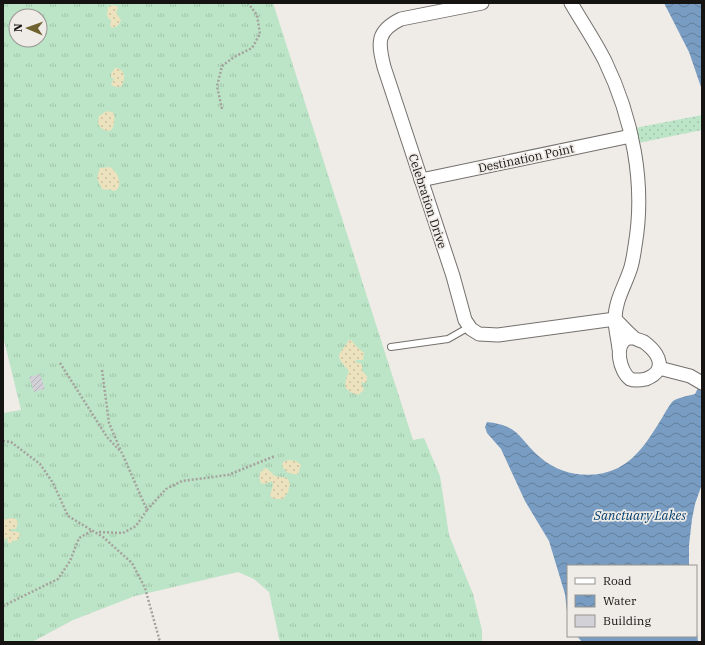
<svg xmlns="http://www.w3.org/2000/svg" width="705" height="645" font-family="'IBM Plex Serif',serif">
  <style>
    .grass { fill: url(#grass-tufts); fill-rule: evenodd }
    .sand { fill: url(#sand-dots) }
    .park { fill: url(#park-dots) }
    .water { fill: url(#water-waves) }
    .building { fill: url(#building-hatch) }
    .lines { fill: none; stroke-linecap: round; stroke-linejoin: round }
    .service-casing { stroke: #74706d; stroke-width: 8 }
    .minor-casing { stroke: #74706d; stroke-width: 15 }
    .path { stroke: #a5a29e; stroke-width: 2.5; stroke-dasharray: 2 2; stroke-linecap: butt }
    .service { stroke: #fff; stroke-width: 6 }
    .minor { stroke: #fff; stroke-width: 13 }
    .labels { text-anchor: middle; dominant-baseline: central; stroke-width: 3.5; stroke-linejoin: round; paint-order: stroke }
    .street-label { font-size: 12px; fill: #151412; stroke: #efebe7 }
    .water-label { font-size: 13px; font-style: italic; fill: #023e6d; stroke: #efebe7 }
  </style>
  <defs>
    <pattern id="grass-tufts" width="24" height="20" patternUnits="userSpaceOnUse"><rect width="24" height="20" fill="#bce5c7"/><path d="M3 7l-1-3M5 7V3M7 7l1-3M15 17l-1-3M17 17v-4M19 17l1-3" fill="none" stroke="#a1c4aa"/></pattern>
    <pattern id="sand-dots" width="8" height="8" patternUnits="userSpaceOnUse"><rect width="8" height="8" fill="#ece2bd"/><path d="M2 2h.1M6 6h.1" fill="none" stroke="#cac1a1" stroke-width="1.8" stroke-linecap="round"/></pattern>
    <pattern id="park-dots" width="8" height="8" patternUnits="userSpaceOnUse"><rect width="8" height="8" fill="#bce5c7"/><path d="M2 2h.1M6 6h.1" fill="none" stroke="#a1c4aa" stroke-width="1.8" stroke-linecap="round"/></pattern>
    <pattern id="water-waves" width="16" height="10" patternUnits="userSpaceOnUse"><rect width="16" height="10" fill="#799dc2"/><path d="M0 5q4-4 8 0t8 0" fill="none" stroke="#627f9c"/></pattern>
    <pattern id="building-hatch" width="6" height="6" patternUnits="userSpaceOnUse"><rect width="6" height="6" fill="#d1d1d7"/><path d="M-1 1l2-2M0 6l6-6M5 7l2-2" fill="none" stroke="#b3b3b8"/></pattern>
  </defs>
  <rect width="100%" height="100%" fill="#efebe7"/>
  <!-- grass -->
  <path class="grass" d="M 3,3 L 273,3 L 413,440 L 424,438 L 440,476 L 449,535 L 473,594 L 482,630 L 482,642 L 280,642 L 269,592 L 254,579 L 238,572 L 135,596 L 73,620 L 32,642 L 3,642 L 3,413 L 21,410 L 3,336 ZM 16,16 L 40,16 L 40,40 L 16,40 Z"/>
  <!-- sand -->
  <g class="sand">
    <path d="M 112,5 L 117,6 L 118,8 L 116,13 L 121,20 C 119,25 118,27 112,28 L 110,25 L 111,20 L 108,18 L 107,14 L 108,7 Z"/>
    <path d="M 115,68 L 118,68 C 126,73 125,77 122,86 C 118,88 115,88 111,84 L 114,79 L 111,77 L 111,74 Z"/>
    <path d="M 107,111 L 114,113 C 115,123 114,137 101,128 L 98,124 L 99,116 Z"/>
    <path d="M 110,167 C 117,172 123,182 117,190 L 113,191 L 110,189 L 106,190 L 102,189 L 97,178 L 100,168 Z"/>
    <path d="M 349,340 L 351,340 L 356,346 L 364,353 L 363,360 L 357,360 L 355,362 L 362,364 L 362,371 L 367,376 L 367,382 L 364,383 L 361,382 L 364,390 L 358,395 L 350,392 L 345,387 L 346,379 L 349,371 C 334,354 338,357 349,340 Z"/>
    <path d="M 290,460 L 296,461 L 301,465 L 298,474 C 291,475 284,472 282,465 L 284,461 Z"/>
    <path d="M 266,468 L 275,476 L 287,478 L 290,483 L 288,492 L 283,499 L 274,499 L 270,496 L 273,485 L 272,481 L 265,484 L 261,483 C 258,477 259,471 266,468 Z"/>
    <path d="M 11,518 L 16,519 L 18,522 L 16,529 L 12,529 L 10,531 L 12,532 L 14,531 L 20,533 L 19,539 L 15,541 L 13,540 L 11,543 L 8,543 L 7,537 L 3,542 L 3,520 Z"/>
  </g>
  <!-- park -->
  <path class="park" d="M 702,115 L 702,130 L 638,143 L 635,128 Z"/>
  <!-- water -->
  <g class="water">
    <path d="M 664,3 L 702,3 L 702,90 L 689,52 Z"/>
    <path d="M 702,380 L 702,484 L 695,504 L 692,519 L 689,545 L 689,566 L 568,566 L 568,621 L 565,594 L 549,541 L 525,501 L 501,449 L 487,433 L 485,427 L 487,422 C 521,426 518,439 541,458 C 562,476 593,480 618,468 C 639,457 650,437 662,418 C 665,413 668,407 672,402 C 676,398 688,396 695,394 Z"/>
    <path d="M 696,622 L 698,642 L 582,642 L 577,636 L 696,636 Z"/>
  </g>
  <!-- building -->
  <path class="building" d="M 40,374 L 45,389 L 34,392 L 29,377 Z"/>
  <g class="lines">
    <!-- service casing -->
    <g class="service-casing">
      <path id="service" d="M 391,347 L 448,339 L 469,327"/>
    </g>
    <!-- minor casing -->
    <g class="minor-casing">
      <g id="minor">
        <path d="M 482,3 L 401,19 C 376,31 378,43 384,67 L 453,276 L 465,320 L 471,329 L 479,334 L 498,335 L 615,319"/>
        <path d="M 571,3 C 582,22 595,41 605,61 C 632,117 646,183 635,246 C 634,253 633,260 631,267 C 626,284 615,300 615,319 C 615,328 618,339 619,349"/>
        <path d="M 421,180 L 631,136"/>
        <path d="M 615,319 C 621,325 626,331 633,337 C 636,340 640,340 644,342 C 652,348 663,359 658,370 C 655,375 651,377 646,379 C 641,380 635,381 630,379 C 620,372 613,344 628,338 C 629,338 632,338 634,338"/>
        <path d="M 659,368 L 690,376 L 702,383"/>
      </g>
    </g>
    <!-- path -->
    <g class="path">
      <path d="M 222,109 L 217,86 L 222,66 L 234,57 L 252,48 L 260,34 L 257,15 L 248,3"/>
      <path d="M 60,363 L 107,437 L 122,453 L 147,510 L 136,526 L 123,533 L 98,532"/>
      <path d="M 102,370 L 109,423 L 121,451"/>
      <path d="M 3,441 L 11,442 L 40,464 L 53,483 L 68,516 L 103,537 L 132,563 L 145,588 L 160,642"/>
      <path d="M 147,510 L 166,489 L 182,481 L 228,475 L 275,456"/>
      <path d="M 3,606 L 58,579 L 70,561 L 79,538 L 93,530"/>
    </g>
    <!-- service -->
    <use href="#service" class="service"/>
    <!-- minor -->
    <use href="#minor" class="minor"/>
  </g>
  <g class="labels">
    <!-- street labels -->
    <g class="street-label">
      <text transform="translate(526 158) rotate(-12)">Destination Point</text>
      <text transform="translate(428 201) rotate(72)">Celebration Drive</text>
    </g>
    <!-- water labels -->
    <g class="water-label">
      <text x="640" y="515">Sanctuary Lakes</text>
    </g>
  </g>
  <!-- border -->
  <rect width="705" height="645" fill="none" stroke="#151412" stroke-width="8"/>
  <!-- legend -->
  <rect x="567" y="565" width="130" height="72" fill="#efebe7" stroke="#989592"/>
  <rect x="575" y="578" width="20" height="6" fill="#ffffff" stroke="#989592"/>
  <text x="603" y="585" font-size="12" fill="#151412">Road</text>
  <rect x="575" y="595" width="20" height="12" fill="url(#water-waves)" stroke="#989592"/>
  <text x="603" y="605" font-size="12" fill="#151412">Water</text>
  <rect x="575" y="615" width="20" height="12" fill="#d1d1d7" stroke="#989592"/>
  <text x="603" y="625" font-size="12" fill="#151412">Building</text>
  <!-- north arrow -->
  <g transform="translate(28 28) rotate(272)"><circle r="19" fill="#efebe7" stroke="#989592"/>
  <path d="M0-3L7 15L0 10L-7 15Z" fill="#6e612e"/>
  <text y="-6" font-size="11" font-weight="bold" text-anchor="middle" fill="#151412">N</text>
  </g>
</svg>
